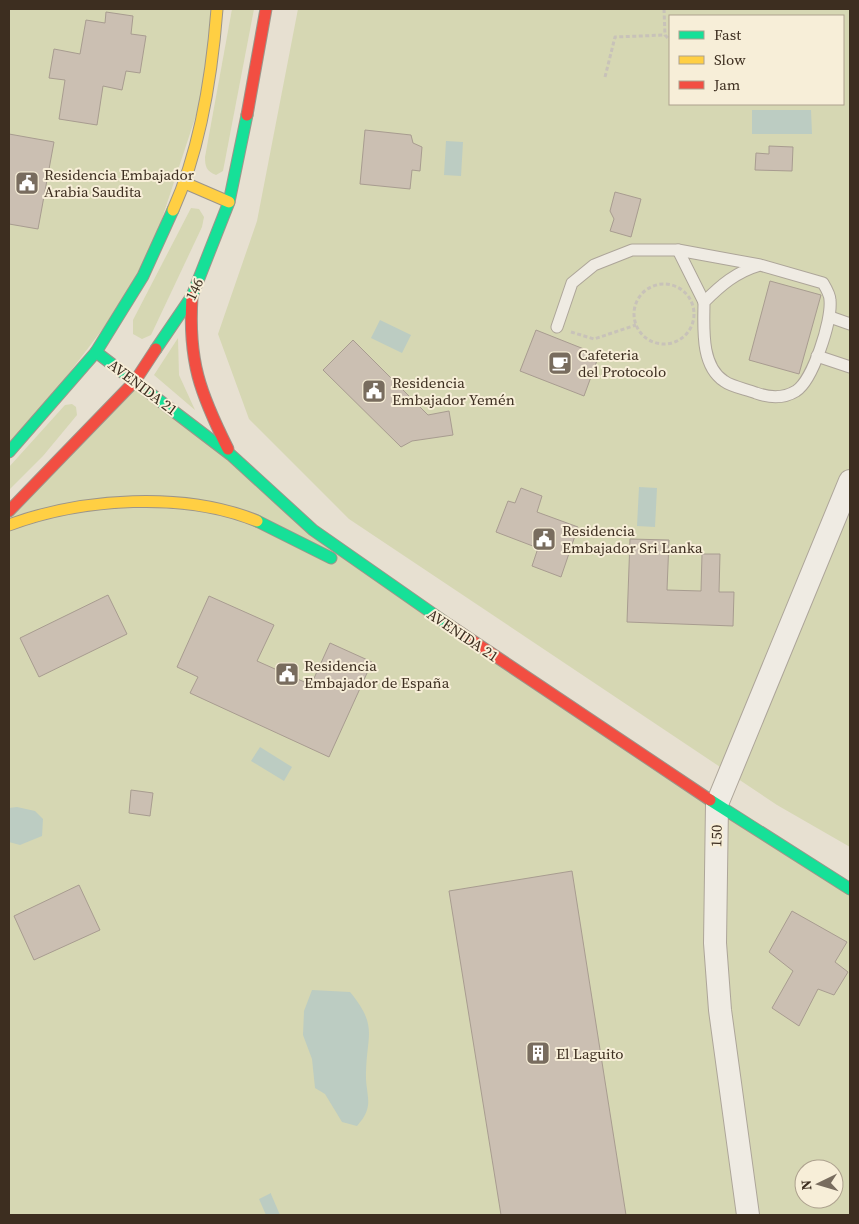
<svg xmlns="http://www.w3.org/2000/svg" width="859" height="1224" font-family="'Source Serif 4',serif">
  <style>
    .green { fill: #d6d7b3; fill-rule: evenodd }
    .water { fill: #bcccc2 }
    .building { fill: #cbbfb2; stroke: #a89c90 }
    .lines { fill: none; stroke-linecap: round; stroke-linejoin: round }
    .lane-casing { stroke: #ada599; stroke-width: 13 }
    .street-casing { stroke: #ada599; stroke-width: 24 }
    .fast-casing { stroke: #9c958a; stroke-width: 13 }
    .slow-casing { stroke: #9c958a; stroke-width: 13 }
    .jam-casing { stroke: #9c958a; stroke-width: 13 }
    .path { stroke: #c8c2b9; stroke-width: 3; stroke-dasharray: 4 2.5; stroke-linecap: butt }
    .lane { stroke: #efebe3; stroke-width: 11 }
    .street { stroke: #efebe3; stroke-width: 22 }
    .fast { stroke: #16e098; stroke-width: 11 }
    .slow { stroke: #ffcf43; stroke-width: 11 }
    .jam { stroke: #f24e42; stroke-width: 11 }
    .labels { text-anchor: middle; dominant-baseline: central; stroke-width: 4; stroke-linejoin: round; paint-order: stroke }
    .poi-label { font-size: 15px; fill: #3d2e20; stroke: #f7eed8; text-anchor: start }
    .street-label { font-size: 15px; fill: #3d2e20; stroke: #f7eed8 }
  </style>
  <rect width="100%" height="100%" fill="#e7e0d1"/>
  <!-- green -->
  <g class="green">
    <path d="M 9,9 L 217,9 L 213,64 L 143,276 L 9,452 Z"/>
    <path d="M 232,9 L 254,9 L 223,171 L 216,175 C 206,171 205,166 205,157 Z"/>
    <path d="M 298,9 L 850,9 L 850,847 L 777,805 L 349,519 L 249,419 L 218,334 L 257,221 ZM 670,16 L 843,16 L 843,104 L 670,104 Z"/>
    <path d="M 191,208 L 199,209 L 204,217 L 202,227 L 151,335 L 142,339 L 133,334 L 133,320 Z"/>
    <path d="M 178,338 L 179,375 L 195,410 L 154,375 Z"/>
    <path d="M 135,381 L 313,530 L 850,889 L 850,1215 L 9,1215 L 9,511 ZM 804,1169 L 834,1169 L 834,1199 L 804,1199 Z"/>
    <path d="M 72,404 L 76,407 L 77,415 L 43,456 L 9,490 L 9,467 L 65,405 Z"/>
  </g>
  <!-- water -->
  <g class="water">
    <path d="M 752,110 L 811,110 L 812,134 L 752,134 Z"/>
    <path d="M 446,141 L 463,142 L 461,176 L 444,175 Z"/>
    <path d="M 380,320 L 411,335 L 402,353 L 371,338 Z"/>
    <path d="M 639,487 L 657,488 L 655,527 L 637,526 Z"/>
    <path d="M 260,747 L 292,767 L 284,781 L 251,761 Z"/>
    <path d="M 17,807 L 35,811 L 43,819 L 42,836 L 20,845 L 9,842 L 9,808 Z"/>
    <path d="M 312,990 L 350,992 C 378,1026 367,1034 366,1072 C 365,1096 376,1105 357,1126 L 342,1122 L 325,1094 L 315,1088 L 312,1059 L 303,1035 L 304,1011 Z"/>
    <path d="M 271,1193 L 271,1194 L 280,1215 L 266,1215 L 259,1199 Z"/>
  </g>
  <!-- building -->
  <g class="building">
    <path d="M 106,12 L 133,16 L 131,34 L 146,36 L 140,73 L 126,71 L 122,90 L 103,86 L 97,125 L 59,119 L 65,80 L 49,78 L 54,49 L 80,54 L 86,20 L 105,23 Z"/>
    <path d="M 365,130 L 411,135 L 413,143 L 422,147 L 420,171 L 412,170 L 410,189 L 360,184 Z"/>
    <path d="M 9,134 L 54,142 L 38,229 L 9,224 Z"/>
    <path d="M 769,146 L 793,147 L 792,171 L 755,170 L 756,153 L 769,154 Z"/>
    <path d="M 615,192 L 641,199 L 631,237 L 610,231 L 614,219 L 610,211 Z"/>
    <path d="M 770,281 L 821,295 L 799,374 L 749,360 Z"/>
    <path d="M 536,330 L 599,355 L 584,396 L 520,371 Z"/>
    <path d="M 353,340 L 428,415 L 449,411 L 453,435 L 412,441 L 401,447 L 323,370 Z"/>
    <path d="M 521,488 L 542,496 L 537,512 L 578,527 L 561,577 L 532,566 L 538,548 L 496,532 L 508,501 L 515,503 Z"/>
    <path d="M 630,539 L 669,540 L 667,590 L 701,591 L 702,554 L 720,554 L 719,592 L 734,592 L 733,626 L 627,622 Z"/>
    <path d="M 108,595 L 127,634 L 39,677 L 20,638 Z"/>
    <path d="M 209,596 L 274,625 L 257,661 L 311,685 L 330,643 L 372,662 L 329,757 L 190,693 L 198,677 L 177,667 Z"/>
    <path d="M 131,790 L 153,793 L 150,816 L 129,813 Z"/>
    <path d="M 572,871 L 626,1215 L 501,1215 L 449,891 Z"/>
    <path d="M 79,885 L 100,930 L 34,960 L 14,916 Z"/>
    <path d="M 792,911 L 847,942 L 835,962 L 848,972 L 834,995 L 818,989 L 799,1026 L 772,1008 L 793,971 L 769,952 Z"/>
  </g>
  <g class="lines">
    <!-- lane casing -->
    <g class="lane-casing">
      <g id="lane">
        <path d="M 678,250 L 704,302"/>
        <path d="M 830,317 L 850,324"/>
        <path d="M 557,327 L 572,283 L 594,265 L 632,250 L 678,250 L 760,265 L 823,283 C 826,288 830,295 830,300 C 832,321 813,380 796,391 C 783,399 770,398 756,393 C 746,389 732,387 724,381 C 700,365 704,326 704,302 C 721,285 736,272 760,265"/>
        <path d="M 817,356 L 850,367"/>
      </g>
    </g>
    <!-- street casing -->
    <g class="street-casing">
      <path id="street" d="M 748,1215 L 720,1010 L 715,943 L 717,804 L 850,481"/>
    </g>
    <!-- fast casing -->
    <g class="fast-casing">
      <g id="fast">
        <path d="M 156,349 L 192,296 L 229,202 L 247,115"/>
        <path d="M 96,352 L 231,455 L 313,530 L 449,625"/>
        <path d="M 9,452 L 96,352 L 143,276 L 173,210"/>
        <path d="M 257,521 L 331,558"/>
        <path d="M 710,800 L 850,889"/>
      </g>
    </g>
    <!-- slow casing -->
    <g class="slow-casing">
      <g id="slow">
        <path d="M 185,183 L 229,202"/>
        <path d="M 173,210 C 200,150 212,74 217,9"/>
        <path d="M 9,525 C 82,498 184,491 257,521"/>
      </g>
    </g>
    <!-- jam casing -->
    <g class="jam-casing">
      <g id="jam">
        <path d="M 247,115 L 266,9"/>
        <path d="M 192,297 C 188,361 200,393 228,449"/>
        <path d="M 9,511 L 135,381 L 156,349"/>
        <path d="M 449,625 L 710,800"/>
      </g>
    </g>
    <!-- path -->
    <g class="path">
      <path d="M 664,9 L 665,35 L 670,40"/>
      <path d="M 605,77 L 615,37 L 665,35"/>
      <circle cx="664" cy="314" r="30"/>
      <path d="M 571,332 L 594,339 L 636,325"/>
    </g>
    <!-- lane -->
    <use href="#lane" class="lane"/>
    <!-- street -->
    <use href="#street" class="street"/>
    <!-- fast -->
    <use href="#fast" class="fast"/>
    <!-- slow -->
    <use href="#slow" class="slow"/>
    <!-- jam -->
    <use href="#jam" class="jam"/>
  </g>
  <!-- icons -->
  <defs>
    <g id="civic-square" transform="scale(1.25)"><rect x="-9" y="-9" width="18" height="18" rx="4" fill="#786c5e" stroke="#f7eed8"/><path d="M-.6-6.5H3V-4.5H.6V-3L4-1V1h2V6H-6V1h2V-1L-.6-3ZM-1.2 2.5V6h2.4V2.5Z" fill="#fff"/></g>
    <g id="cafe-square" transform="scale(1.25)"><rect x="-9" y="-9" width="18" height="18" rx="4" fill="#786c5e" stroke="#f7eed8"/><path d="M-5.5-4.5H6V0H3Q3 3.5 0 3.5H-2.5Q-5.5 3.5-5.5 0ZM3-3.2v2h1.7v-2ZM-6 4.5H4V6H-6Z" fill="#fff"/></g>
    <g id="building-square" transform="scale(1.25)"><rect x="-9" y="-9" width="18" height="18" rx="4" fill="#786c5e" stroke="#f7eed8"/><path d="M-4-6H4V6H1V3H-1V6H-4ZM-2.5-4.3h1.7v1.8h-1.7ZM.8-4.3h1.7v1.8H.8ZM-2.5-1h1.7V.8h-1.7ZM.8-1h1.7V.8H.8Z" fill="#fff"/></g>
  </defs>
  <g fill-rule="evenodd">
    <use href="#civic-square" x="27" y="183"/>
    <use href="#cafe-square" x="560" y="363"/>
    <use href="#civic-square" x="374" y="391"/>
    <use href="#civic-square" x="544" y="539"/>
    <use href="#civic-square" x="287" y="674"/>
    <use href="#building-square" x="538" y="1053"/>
  </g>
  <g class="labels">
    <!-- poi labels -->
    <g class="poi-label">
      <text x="44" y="174">Residencia Embajador<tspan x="44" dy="17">Arabia Saudita</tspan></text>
      <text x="578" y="354">Cafeteria<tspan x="578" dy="17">del Protocolo</tspan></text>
      <text x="392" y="382">Residencia<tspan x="392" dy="17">Embajador Yemén</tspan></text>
      <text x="562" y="530">Residencia<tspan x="562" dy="17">Embajador Sri Lanka</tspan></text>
      <text x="304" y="665">Residencia<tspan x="304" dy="17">Embajador de España</tspan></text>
      <text x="556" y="1053">El Laguito</text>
    </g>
    <!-- street labels -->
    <g class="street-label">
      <text transform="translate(194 289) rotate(-65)">146</text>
      <text transform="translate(143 387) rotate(37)">AVENIDA 21</text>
      <text transform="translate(463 635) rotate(34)">AVENIDA 21</text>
      <text transform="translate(716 836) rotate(-89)">150</text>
    </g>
  </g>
  <!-- border -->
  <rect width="859" height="1224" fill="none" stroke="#3d2e20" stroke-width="20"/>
  <!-- legend -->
  <rect x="669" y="15" width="175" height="90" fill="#f7eed8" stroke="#ada18e"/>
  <rect x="679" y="31" width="25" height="8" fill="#16e098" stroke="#ada18e"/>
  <text x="714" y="40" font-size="15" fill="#3d2e20">Fast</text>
  <rect x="679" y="56" width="25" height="8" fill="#ffcf43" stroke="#ada18e"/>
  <text x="714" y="65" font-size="15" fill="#3d2e20">Slow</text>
  <rect x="679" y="81" width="25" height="8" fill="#f24e42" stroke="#ada18e"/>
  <text x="714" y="90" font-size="15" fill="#3d2e20">Jam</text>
  <!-- north arrow -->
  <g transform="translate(819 1184) rotate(265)"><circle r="24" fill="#f7eed8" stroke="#ada18e"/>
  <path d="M0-4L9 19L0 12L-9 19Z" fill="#786c5e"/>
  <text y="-8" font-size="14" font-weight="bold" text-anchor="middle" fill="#3d2e20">N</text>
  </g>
</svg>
